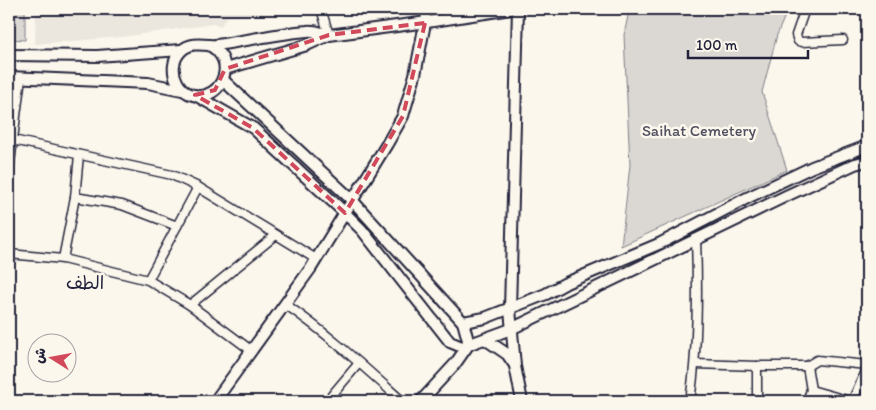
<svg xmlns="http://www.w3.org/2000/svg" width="876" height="410" font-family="Itim,'Playpen Sans Arabic',sans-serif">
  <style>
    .built { fill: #ebe7df }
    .green { fill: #dbd8d3; stroke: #7e7d87 }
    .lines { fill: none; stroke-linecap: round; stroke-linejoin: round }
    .street-casing { stroke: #22223b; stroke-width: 11 }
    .secondary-casing { stroke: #22223b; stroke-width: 14 }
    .street { stroke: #fbf7ec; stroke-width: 8 }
    .secondary { stroke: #fbf7ec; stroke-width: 10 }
    .marked { fill: none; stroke: #d1495b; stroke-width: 4; stroke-dasharray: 10 6; stroke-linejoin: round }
    .labels { text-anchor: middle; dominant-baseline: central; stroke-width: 5; stroke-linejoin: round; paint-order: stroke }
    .park-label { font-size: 16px; fill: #505061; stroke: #fbf7ec }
    .neighbourhood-label { font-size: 18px; fill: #22223b; stroke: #fbf7ec }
  </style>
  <rect width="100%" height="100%" fill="#fbf7ec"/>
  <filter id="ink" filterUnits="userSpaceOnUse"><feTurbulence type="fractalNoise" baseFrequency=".02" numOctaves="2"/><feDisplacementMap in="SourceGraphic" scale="10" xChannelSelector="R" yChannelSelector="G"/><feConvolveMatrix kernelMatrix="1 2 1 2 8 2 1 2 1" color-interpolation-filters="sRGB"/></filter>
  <g filter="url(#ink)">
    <!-- built -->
    <path class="built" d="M 36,9 L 309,9 L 311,14 L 276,13 L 227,17 L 220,27 L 213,24 L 122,37 L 35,44 Z"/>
    <!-- green -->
    <g class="green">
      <path d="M 9,9 L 25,9 L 25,40 L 9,39 Z"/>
      <path d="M 625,9 L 790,9 L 784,18 L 777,35 L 762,92 L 787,170 L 621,246 L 630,165 L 624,35 L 629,11 Z"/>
    </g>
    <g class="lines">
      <!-- street casing -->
      <g class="street-casing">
        <g id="street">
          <path d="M 321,9 L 329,35"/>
          <path d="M 424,9 L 427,22"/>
          <path d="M 805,9 L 796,35 L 798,41 L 802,42 L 843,40"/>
          <path d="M 13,140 L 172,175 L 198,187 L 316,259"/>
          <path d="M 9,171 L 21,77"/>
          <path d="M 75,197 L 122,205 L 177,226"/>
          <path d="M 9,254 L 63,259 L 148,280 L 190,305 L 252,351"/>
          <path d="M 63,259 L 75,197 L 79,155"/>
          <path d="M 148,280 L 198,187"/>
          <path d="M 285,304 C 327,333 364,367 402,401"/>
          <path d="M 190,305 L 276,235"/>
          <path d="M 695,364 L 757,366 L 807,366 L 811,390 L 807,401"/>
          <path d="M 757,366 L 757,401"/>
          <path d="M 807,366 L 817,360 L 867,365"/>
          <path d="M 811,390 L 850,401"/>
          <path d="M 327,401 L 359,363"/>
          <path d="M 690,401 C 698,347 698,294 696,240"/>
          <path d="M 852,401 L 867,369"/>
        </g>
      </g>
      <!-- secondary casing -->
      <g class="secondary-casing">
        <g id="secondary">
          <path d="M 518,9 L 510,309 L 515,366 L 522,401"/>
          <path d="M 209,45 C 212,47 216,49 218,52 C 231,66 224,89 206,95 C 181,102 163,69 181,51 C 189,43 199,44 209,45 C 217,46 227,43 235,42 C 259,38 283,33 307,31 C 314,30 322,33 329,35"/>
          <path d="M 9,55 L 97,56 L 181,50"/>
          <path d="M 225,69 L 307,45 L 329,35 L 427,22 L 511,9"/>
          <path d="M 9,77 L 148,83 L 182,90"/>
          <path d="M 223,80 L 352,200 L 463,322 L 485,318 L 546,294 L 566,283 L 661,243 L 749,197 L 812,167 L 867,146"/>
          <path d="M 195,95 L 253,128 L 345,213 L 362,230 L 450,342 L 462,347 L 511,329 L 786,196 L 855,164 L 867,161"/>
          <path d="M 485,339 L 507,354 L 514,364"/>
          <path d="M 215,401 L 311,268 L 387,144 L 403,116 L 415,75 L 425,23"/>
          <path d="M 421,401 L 455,364 L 469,344 L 463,322"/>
        </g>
      </g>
      <!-- street -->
      <use href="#street" class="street"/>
      <!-- secondary -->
      <use href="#secondary" class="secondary"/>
    </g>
  </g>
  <!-- marked area -->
  <path class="marked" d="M 425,23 L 403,116 L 345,213 L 253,128 L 195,95 L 215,90 L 225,69 L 329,35 Z"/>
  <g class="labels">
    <!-- park labels -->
    <g class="park-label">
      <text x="699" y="130">Saihat Cemetery</text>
    </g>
    <!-- neighbourhood labels -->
    <g class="neighbourhood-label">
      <text x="85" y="283">الطف</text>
    </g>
  </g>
  <!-- margin -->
  <rect width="876" height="410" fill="none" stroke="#fbf7ec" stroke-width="30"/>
  <rect x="15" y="15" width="846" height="380" fill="none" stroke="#22223b" stroke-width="2" filter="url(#ink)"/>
  <!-- north arrow -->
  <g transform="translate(52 358) rotate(281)"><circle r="24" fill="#fbf7ec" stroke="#a4a2a5"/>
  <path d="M0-4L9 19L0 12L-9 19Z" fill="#d1495b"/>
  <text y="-8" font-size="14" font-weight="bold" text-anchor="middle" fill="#22223b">ش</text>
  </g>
  <!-- scale -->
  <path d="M688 50v8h120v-8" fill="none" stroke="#22223b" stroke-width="2.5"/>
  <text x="696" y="50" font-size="15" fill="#22223b" stroke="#fbf7ec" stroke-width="4" paint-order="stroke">100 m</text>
</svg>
